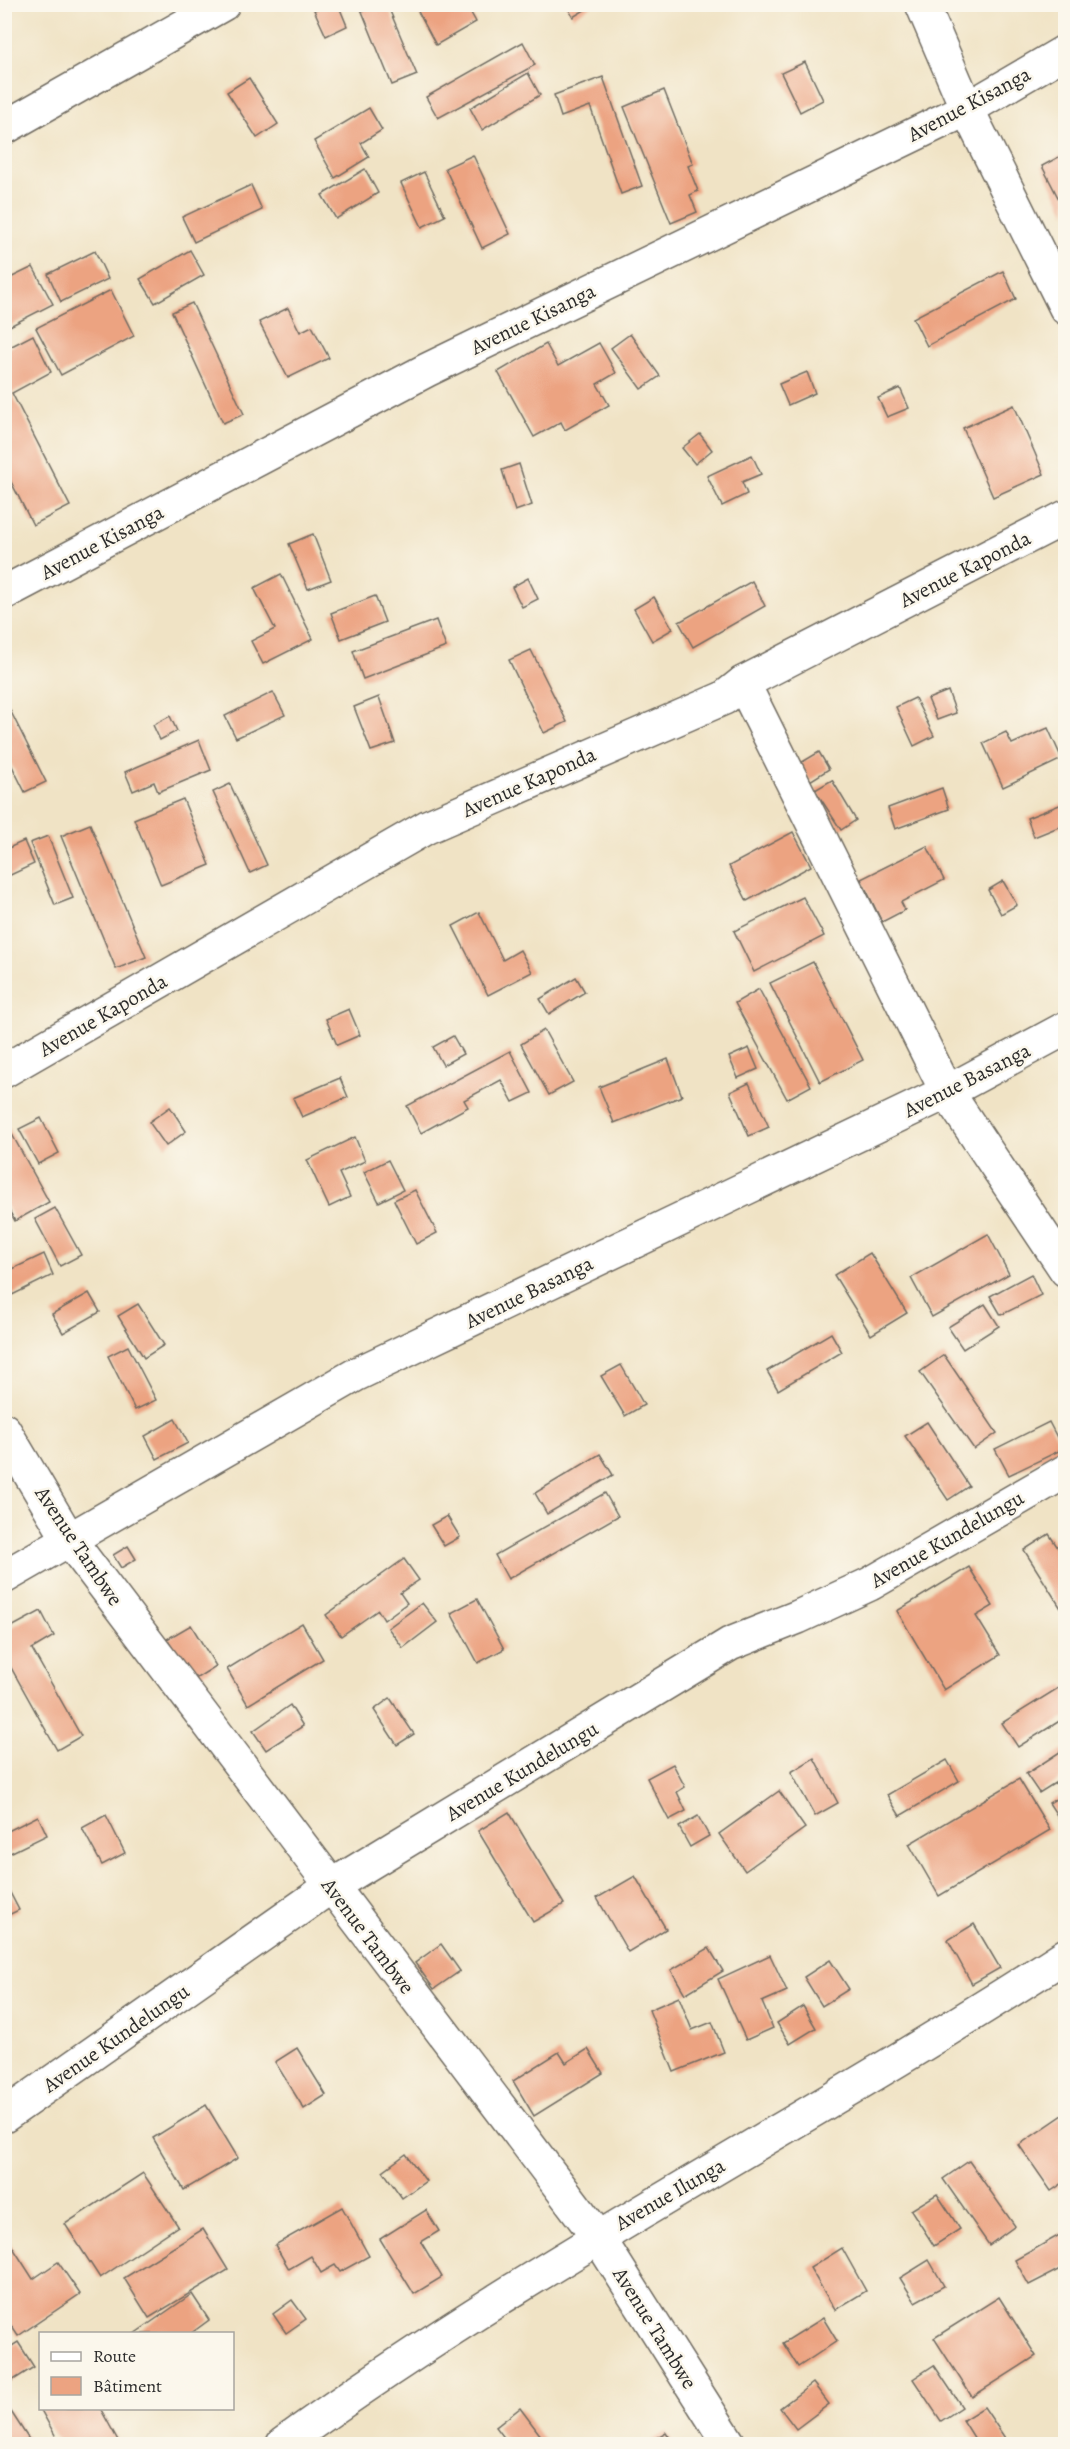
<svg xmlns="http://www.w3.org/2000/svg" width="1070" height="2449" font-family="Alegreya,serif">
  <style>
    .building { fill: #eca381 }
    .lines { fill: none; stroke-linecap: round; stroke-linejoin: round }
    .street-casing { stroke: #706b61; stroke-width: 36 }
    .street { stroke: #fff; stroke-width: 33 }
    .labels { text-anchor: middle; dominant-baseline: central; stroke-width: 5; stroke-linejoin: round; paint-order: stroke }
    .street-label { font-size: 21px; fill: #2b2b2b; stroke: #fbf7ec }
  </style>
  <rect width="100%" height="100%" fill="#fbf7ec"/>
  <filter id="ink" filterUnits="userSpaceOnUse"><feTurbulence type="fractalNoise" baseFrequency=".0167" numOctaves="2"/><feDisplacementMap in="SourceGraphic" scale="12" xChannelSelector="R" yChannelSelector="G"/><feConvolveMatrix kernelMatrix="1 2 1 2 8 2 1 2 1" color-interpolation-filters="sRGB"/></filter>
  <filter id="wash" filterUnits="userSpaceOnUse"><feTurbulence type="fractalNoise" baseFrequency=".008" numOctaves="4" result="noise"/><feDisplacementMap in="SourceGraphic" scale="24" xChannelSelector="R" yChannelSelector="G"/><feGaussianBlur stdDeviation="1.35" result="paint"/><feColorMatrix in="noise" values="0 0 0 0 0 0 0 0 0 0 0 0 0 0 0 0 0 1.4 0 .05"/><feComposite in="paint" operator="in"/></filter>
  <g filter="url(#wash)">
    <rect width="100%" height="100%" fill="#f0e3c5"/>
    <g id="blocks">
      <!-- building -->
      <g class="building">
        <path d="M 328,4 L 338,4 L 347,26 L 326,36 L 314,10 Z"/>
        <path d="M 359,4 L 387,4 L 417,75 L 392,85 Z"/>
        <path d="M 414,4 L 466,4 L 476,22 L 436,45 Z"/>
        <path d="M 566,4 L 595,4 L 573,17 Z"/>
        <path d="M 523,42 L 535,65 L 438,118 L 426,97 Z"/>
        <path d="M 805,62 L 823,100 L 800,112 L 781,73 Z"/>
        <path d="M 528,73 L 540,95 L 482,130 L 470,108 Z"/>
        <path d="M 603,77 L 642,186 L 621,194 L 590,106 L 561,117 L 554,95 Z"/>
        <path d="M 249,78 L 278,124 L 257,138 L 227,92 Z"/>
        <path d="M 664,90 L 693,164 L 688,166 L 698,191 L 690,195 L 697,212 L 671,223 L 624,107 Z"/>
        <path d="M 369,108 L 382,130 L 361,143 L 369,157 L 335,178 L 314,141 Z"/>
        <path d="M 1066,153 L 1066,213 L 1042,166 Z"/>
        <path d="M 473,155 L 510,234 L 482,248 L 445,168 Z"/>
        <path d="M 365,169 L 378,193 L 336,219 L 322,195 Z"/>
        <path d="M 424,172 L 445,216 L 422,227 L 401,183 Z"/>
        <path d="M 251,185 L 262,210 L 194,242 L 182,217 Z"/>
        <path d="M 190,250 L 204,275 L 155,303 L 140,279 Z"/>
        <path d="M 95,251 L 108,279 L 61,302 L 48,274 Z"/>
        <path d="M 33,267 L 53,304 L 4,329 L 4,281 Z"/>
        <path d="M 1003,271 L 1016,299 L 927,346 L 913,318 Z"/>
        <path d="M 111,290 L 134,336 L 61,375 L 36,328 Z"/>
        <path d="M 192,303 L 244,414 L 223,423 L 172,312 Z"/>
        <path d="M 288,308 L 300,332 L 312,326 L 329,358 L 288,378 L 259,322 Z"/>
        <path d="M 630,334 L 660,376 L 641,389 L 611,348 Z"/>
        <path d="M 33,335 L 51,372 L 12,393 L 70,506 L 33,525 L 4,468 L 4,350 Z"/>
        <path d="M 599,343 L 616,373 L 597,384 L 609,405 L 565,430 L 561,422 L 534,437 L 498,372 L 546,344 L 558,366 Z"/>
        <path d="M 807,372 L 815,393 L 788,405 L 779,384 Z"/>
        <path d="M 900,388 L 909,408 L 887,417 L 878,398 Z"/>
        <path d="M 1014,405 L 1044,474 L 993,497 L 963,428 Z"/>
        <path d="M 700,434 L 712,450 L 695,464 L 682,448 Z"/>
        <path d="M 752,455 L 761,474 L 742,482 L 747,494 L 722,506 L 707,476 Z"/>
        <path d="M 519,464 L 532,505 L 515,511 L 502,470 Z"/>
        <path d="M 313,534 L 331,580 L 308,589 L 289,544 Z"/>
        <path d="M 281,574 L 313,639 L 263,664 L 251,641 L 275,629 L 254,588 Z"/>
        <path d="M 528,578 L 538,599 L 522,607 L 512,587 Z"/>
        <path d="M 752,581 L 765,606 L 693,647 L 679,622 Z"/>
        <path d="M 375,596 L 385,622 L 341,639 L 331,613 Z"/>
        <path d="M 654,597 L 673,629 L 652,641 L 634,609 Z"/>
        <path d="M 436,620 L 446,647 L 363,679 L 353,651 Z"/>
        <path d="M 531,650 L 567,722 L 544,733 L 509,660 Z"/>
        <path d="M 948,691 L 956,713 L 937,720 L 928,699 Z"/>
        <path d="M 273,692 L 285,715 L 236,738 L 225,716 Z"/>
        <path d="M 379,697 L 395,743 L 371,751 L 354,707 Z"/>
        <path d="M 4,698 L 46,782 L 25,792 L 4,750 Z"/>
        <path d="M 915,698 L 934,736 L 914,746 L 896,707 Z"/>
        <path d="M 170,716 L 177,731 L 160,740 L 153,725 Z"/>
        <path d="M 1048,728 L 1062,759 L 1003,787 L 983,743 L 1006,732 L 1012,744 Z"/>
        <path d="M 199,740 L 211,770 L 158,792 L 154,782 L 133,791 L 125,772 Z"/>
        <path d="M 819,752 L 829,769 L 810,781 L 799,764 Z"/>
        <path d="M 832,780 L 856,820 L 841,830 L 815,790 Z"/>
        <path d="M 230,784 L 267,865 L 250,873 L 213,792 Z"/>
        <path d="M 942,788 L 949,809 L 895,829 L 888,808 Z"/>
        <path d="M 183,799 L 210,865 L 161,885 L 134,819 Z"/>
        <path d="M 1062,804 L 1066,824 L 1034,837 L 1027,818 Z"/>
        <path d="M 90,824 L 146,957 L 116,969 L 61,836 Z"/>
        <path d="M 793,832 L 811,866 L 747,901 L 729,866 Z"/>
        <path d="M 48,836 L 73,898 L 55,905 L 30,843 Z"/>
        <path d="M 24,841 L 34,864 L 4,878 L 4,850 Z"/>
        <path d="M 927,846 L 944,880 L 901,902 L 905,910 L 882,922 L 861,879 Z"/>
        <path d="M 1003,881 L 1017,905 L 1001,914 L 988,890 Z"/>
        <path d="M 803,897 L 824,936 L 754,972 L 734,931 Z"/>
        <path d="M 479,912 L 503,960 L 520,950 L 532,972 L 488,995 L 453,926 Z"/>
        <path d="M 813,962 L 863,1060 L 820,1082 L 770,983 Z"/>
        <path d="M 576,977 L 585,992 L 549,1014 L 540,999 Z"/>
        <path d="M 759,989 L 811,1086 L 787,1099 L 735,1003 Z"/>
        <path d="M 349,1009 L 360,1035 L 337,1045 L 326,1019 Z"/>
        <path d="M 544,1030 L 573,1082 L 549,1095 L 521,1044 Z"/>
        <path d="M 453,1036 L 463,1054 L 443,1065 L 433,1047 Z"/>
        <path d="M 749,1048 L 758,1069 L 738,1078 L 729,1057 Z"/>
        <path d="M 510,1051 L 532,1093 L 513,1102 L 501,1080 L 464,1100 L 468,1107 L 421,1133 L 407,1106 Z"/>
        <path d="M 668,1059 L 682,1096 L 614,1123 L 599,1087 Z"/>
        <path d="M 340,1078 L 348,1097 L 302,1117 L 293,1098 Z"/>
        <path d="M 749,1083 L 769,1127 L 749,1136 L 730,1092 Z"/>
        <path d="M 170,1107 L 186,1131 L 166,1146 L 149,1122 Z"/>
        <path d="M 41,1118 L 59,1153 L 38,1164 L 19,1129 Z"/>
        <path d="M 8,1127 L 49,1202 L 15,1221 L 4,1201 L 4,1129 Z"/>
        <path d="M 355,1137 L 365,1161 L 339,1173 L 350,1197 L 329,1207 L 307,1160 Z"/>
        <path d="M 388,1160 L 403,1190 L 379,1202 L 364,1172 Z"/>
        <path d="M 415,1190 L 437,1233 L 416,1244 L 394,1200 Z"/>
        <path d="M 55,1208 L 81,1255 L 60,1266 L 35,1219 Z"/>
        <path d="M 988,1234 L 1009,1274 L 932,1317 L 911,1278 Z"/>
        <path d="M 870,1253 L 907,1313 L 871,1335 L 834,1275 Z"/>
        <path d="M 44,1254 L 53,1275 L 4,1299 L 4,1273 Z"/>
        <path d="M 1031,1274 L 1041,1295 L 1001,1315 L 990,1296 Z"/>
        <path d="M 89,1293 L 100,1312 L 63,1333 L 52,1314 Z"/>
        <path d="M 138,1304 L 164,1345 L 144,1358 L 118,1316 Z"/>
        <path d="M 985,1304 L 999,1326 L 963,1349 L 948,1327 Z"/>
        <path d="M 831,1333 L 842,1352 L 778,1390 L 767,1371 Z"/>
        <path d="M 128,1346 L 156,1400 L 135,1410 L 108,1356 Z"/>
        <path d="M 944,1355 L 997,1433 L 974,1449 L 920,1372 Z"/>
        <path d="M 621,1365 L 644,1405 L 625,1416 L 601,1376 Z"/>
        <path d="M 175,1419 L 188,1443 L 157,1459 L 145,1436 Z"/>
        <path d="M 927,1422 L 969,1486 L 948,1500 L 905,1436 Z"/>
        <path d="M 1049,1422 L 1063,1449 L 1009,1475 L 995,1449 Z"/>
        <path d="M 600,1454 L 613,1475 L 547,1514 L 535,1493 Z"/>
        <path d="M 605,1493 L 618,1516 L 508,1579 L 495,1555 Z"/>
        <path d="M 447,1516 L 460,1537 L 444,1546 L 431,1525 Z"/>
        <path d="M 1049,1534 L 1066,1560 L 1064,1613 L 1024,1550 Z"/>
        <path d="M 128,1546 L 136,1559 L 121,1568 L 113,1555 Z"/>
        <path d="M 404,1559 L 419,1580 L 400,1593 L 407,1603 L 384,1620 L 378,1610 L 341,1636 L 326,1615 Z"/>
        <path d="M 969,1567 L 993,1606 L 976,1616 L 1000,1655 L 944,1690 L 897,1611 Z"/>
        <path d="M 477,1599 L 504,1649 L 478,1663 L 451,1613 Z"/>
        <path d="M 422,1603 L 437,1622 L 403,1648 L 388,1628 Z"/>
        <path d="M 41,1611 L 54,1636 L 32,1649 L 81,1736 L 57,1750 L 4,1655 L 4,1631 Z"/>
        <path d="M 302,1623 L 323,1659 L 248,1705 L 227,1669 Z"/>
        <path d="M 191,1625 L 216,1666 L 192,1681 L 167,1639 Z"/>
        <path d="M 1063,1685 L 1066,1689 L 1066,1717 L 1018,1747 L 1002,1723 Z"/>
        <path d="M 390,1698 L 414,1734 L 397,1745 L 374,1710 Z"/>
        <path d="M 290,1705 L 303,1726 L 266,1750 L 253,1731 Z"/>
        <path d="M 1066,1748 L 1066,1776 L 1039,1793 L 1026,1774 Z"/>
        <path d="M 814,1758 L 838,1803 L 815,1816 L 791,1772 Z"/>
        <path d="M 947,1760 L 959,1781 L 900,1816 L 887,1795 Z"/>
        <path d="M 673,1764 L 685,1787 L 677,1792 L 686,1811 L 669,1820 L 647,1778 Z"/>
        <path d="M 1019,1779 L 1050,1830 L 939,1896 L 909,1844 Z"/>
        <path d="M 779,1791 L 805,1828 L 745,1871 L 719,1834 Z"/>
        <path d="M 1066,1793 L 1066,1820 L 1062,1823 L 1049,1803 Z"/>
        <path d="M 509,1812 L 564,1904 L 533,1922 L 478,1831 Z"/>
        <path d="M 106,1815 L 125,1853 L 102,1865 L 82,1828 Z"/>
        <path d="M 38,1816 L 47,1835 L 4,1856 L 4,1833 Z"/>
        <path d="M 698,1816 L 709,1836 L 690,1847 L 679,1827 Z"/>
        <path d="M 635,1876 L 666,1929 L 628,1952 L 597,1898 Z"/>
        <path d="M 4,1881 L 19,1910 L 4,1917 Z"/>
        <path d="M 974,1924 L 1000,1968 L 972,1984 L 948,1940 Z"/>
        <path d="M 441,1944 L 460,1971 L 434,1989 L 415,1963 Z"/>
        <path d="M 709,1948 L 723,1971 L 685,1994 L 671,1970 Z"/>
        <path d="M 770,1955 L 787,1991 L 762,2002 L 773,2028 L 746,2040 L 718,1979 Z"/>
        <path d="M 830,1960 L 849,1989 L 822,2006 L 804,1977 Z"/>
        <path d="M 679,1997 L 692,2030 L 712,2022 L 724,2052 L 674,2072 L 649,2010 Z"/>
        <path d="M 803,2006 L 816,2028 L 790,2044 L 777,2023 Z"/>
        <path d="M 297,2048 L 326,2095 L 304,2109 L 275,2062 Z"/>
        <path d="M 588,2049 L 603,2073 L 534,2116 L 513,2081 L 559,2052 L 566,2063 Z"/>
        <path d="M 206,2105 L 238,2158 L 184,2190 L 153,2138 Z"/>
        <path d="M 1066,2113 L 1066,2181 L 1051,2191 L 1019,2145 Z"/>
        <path d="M 406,2154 L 426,2181 L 402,2198 L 383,2171 Z"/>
        <path d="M 969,2161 L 1015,2226 L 989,2245 L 943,2179 Z"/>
        <path d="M 143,2173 L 178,2226 L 100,2278 L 65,2224 Z"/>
        <path d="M 937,2194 L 960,2229 L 934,2246 L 911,2210 Z"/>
        <path d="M 342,2207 L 369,2256 L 340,2272 L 335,2265 L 321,2273 L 311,2256 L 289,2269 L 275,2245 Z"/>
        <path d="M 426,2210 L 439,2231 L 421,2242 L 442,2277 L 414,2294 L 380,2239 Z"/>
        <path d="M 203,2229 L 228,2270 L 149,2318 L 124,2278 Z"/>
        <path d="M 1063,2233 L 1066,2238 L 1066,2266 L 1029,2285 L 1015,2260 Z"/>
        <path d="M 10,2243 L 33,2279 L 58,2262 L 80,2294 L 18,2336 L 4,2315 L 4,2247 Z"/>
        <path d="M 842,2248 L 866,2291 L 835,2310 L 810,2268 Z"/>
        <path d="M 929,2260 L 944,2286 L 915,2302 L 900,2278 Z"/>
        <path d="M 192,2294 L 209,2320 L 190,2334 L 134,2334 Z"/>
        <path d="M 999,2297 L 1036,2356 L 972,2397 L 934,2338 Z"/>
        <path d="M 292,2300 L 306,2319 L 286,2333 L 273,2314 Z"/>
        <path d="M 823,2318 L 837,2341 L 798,2367 L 783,2343 Z"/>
        <path d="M 18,2342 L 34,2367 L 4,2386 L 4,2351 Z"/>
        <path d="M 934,2365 L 962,2407 L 941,2421 L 913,2379 Z"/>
        <path d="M 813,2383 L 829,2404 L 796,2429 L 780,2408 Z"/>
        <path d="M 984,2407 L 1009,2444 L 978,2444 L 963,2420 Z"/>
        <path d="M 45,2408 L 100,2408 L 120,2444 L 60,2444 L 41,2410 Z"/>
        <path d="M 520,2408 L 547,2444 L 509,2444 L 496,2427 Z"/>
        <path d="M 10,2410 L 30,2441 L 24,2444 L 4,2444 L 4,2413 Z"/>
        <path d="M 666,2432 L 674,2444 L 646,2444 Z"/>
      </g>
    </g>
  </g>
  <g filter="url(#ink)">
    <use href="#blocks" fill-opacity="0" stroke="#706b61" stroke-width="1.5"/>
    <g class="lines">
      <!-- street casing -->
      <g class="street-casing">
        <g id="street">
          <path d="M 922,4 L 967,109 L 1066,308"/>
          <path d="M 4,128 L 223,4"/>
          <path d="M 4,593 L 427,370 L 967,109 L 1066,51"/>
          <path d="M 743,683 L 947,1092 L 1066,1270"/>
          <path d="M 4,1071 L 427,827 L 724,698 L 743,683 L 1066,517"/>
          <path d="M 4,1430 L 68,1538 L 598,2237 L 729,2444"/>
          <path d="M 4,1577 L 357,1374 L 947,1092 L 1066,1028"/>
          <path d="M 4,2116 L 330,1887 L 730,1644 L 798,1617 L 870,1584 L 1066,1471"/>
          <path d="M 283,2444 C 532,2263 807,2123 1066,1955"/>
        </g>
      </g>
      <!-- street -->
      <use href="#street" class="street"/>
    </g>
  </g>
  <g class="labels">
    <!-- street labels -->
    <g class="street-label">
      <text transform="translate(969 104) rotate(-28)">Avenue Kisanga</text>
      <text transform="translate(533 319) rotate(-26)">Avenue Kisanga</text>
      <text transform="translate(102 542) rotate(-28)">Avenue Kisanga</text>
      <text transform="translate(965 569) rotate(-27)">Avenue Kaponda</text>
      <text transform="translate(529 782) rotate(-24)">Avenue Kaponda</text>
      <text transform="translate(103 1015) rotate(-30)">Avenue Kaponda</text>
      <text transform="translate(967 1080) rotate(-27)">Avenue Basanga</text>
      <text transform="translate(529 1292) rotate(-26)">Avenue Basanga</text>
      <text transform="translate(947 1539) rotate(-30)">Avenue Kundelungu</text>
      <text transform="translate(79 1546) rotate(56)">Avenue Tambwe</text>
      <text transform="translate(522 1771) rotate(-31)">Avenue Kundelungu</text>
      <text transform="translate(368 1936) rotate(53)">Avenue Tambwe</text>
      <text transform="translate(116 2038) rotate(-35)">Avenue Kundelungu</text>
      <text transform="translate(670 2194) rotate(-30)">Avenue Ilunga</text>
      <text transform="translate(655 2328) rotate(58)">Avenue Tambwe</text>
    </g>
  </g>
  <!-- margin -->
  <rect width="1070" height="2449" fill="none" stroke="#fbf7ec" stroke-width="24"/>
  <!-- legend -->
  <rect x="39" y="2332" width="195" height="78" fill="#fbf7ec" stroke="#a8a59f" stroke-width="1.5"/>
  <rect x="51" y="2352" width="30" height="9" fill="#ffffff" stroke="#a8a59f" stroke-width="1.5"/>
  <text x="93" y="2362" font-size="18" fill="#2b2b2b">Route</text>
  <rect x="51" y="2377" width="30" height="18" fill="#eca381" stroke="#a8a59f" stroke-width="1.5"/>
  <text x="93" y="2392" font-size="18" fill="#2b2b2b">Bâtiment</text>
</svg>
